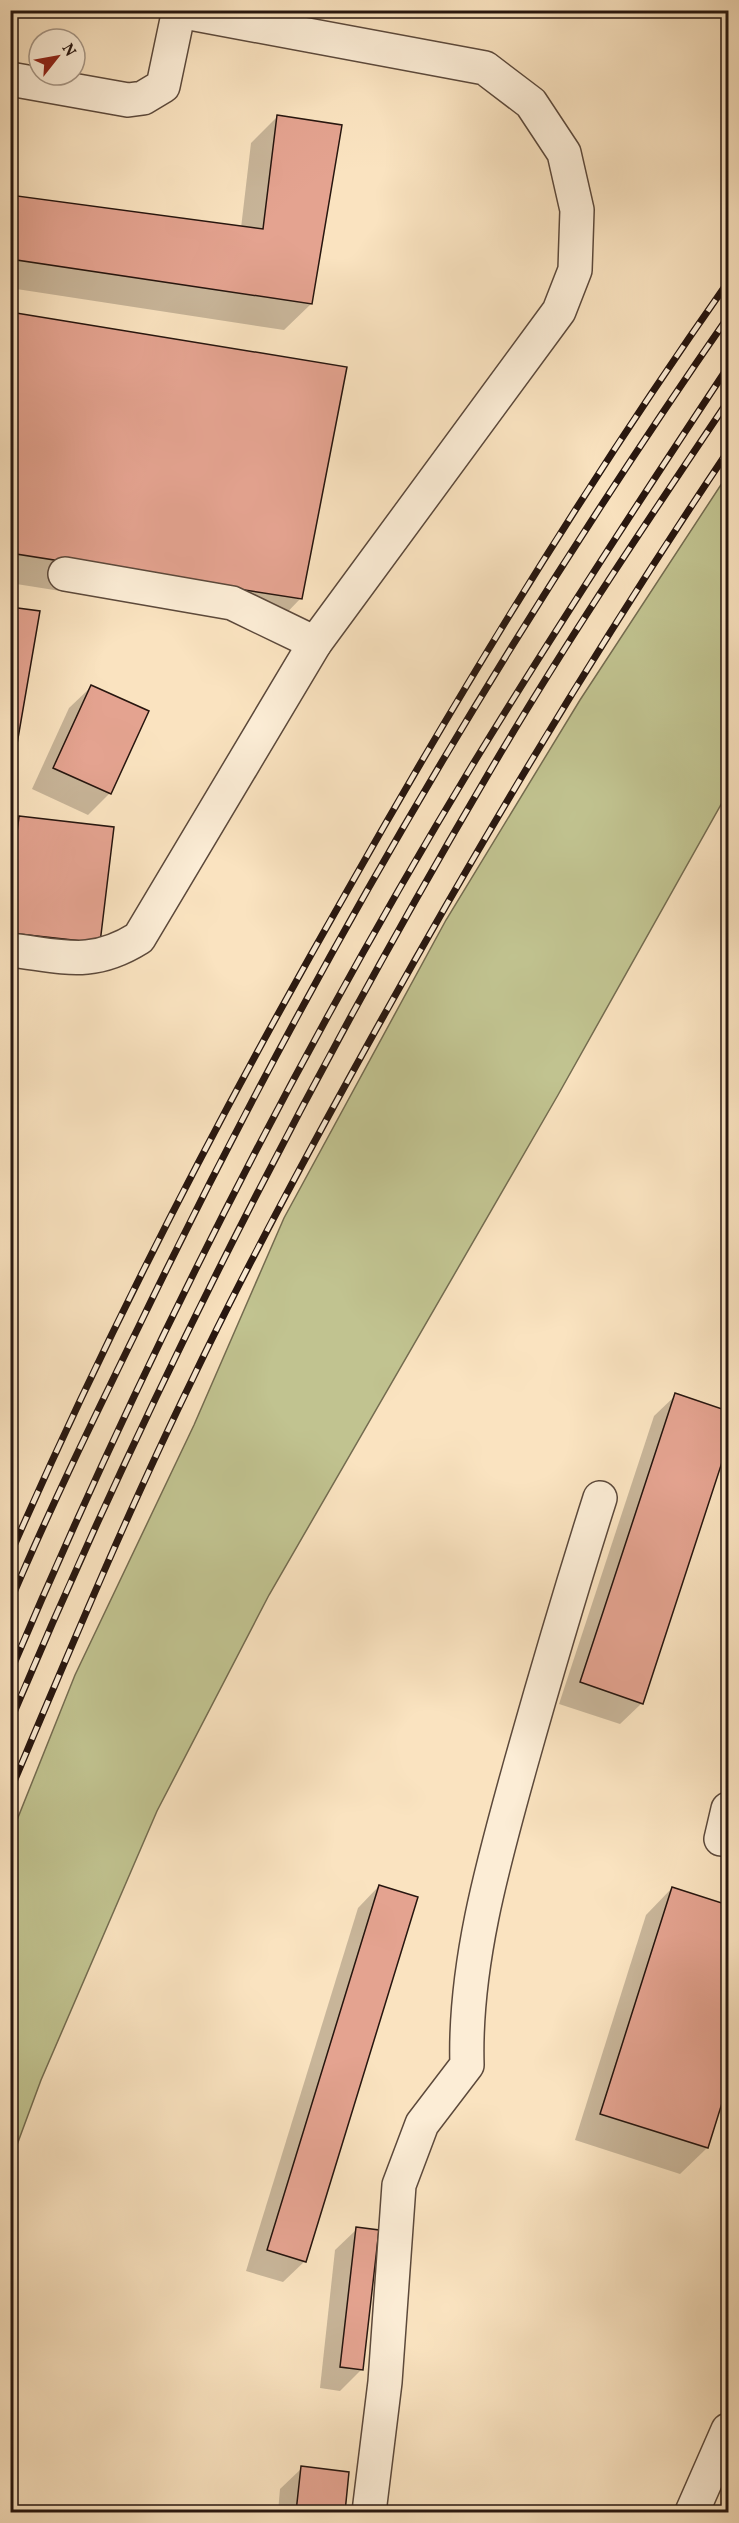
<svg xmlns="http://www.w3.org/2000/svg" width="739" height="2523" font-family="Vollkorn,serif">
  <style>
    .green { fill: #c1c390; stroke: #746c50; stroke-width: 1.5 }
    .shadow { fill: #0003 }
    .building { fill: #e4a390; stroke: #27160f; stroke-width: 1.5 }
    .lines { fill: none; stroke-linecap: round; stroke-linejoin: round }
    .minor-casing { stroke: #5c493b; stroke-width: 36 }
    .minor { stroke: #fcedd6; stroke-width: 33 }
    .rail-casing { stroke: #27160f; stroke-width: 7 }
    .rail { stroke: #fcedd6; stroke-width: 4.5; stroke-dasharray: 14; stroke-linecap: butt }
  </style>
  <rect width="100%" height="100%" fill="#fae3c0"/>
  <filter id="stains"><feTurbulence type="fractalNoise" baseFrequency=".00333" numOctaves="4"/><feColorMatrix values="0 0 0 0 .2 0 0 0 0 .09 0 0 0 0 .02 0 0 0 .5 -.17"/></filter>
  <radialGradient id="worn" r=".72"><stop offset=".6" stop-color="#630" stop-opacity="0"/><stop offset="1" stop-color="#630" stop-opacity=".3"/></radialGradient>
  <!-- green -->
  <path class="green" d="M 728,474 L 728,792 L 558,1095 L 269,1595 L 157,1811 L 41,2080 L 11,2161 L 11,1835 L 75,1675 L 194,1425 L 284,1218 L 446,920 L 580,700 Z"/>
  <!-- shadow -->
  <g class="shadow">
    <path d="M 277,117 L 311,304 L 284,330 L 10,288 L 10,197 L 241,228 L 251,143 Z"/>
    <path d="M 10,313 L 301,598 L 275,625 L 10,583 Z"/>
    <path d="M 91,687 L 110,793 L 88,815 L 32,789 L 69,708 Z"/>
    <path d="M 20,817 L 99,942 L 10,956 L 10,826 Z"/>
    <path d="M 676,1395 L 728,1412 L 728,1440 L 642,1703 L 620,1724 L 559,1704 L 654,1416 Z"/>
    <path d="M 379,1886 L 305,2261 L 283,2282 L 246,2271 L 358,1908 Z"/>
    <path d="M 672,1888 L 728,1906 L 728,2079 L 707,2148 L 680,2174 L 575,2140 L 646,1915 Z"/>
    <path d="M 357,2229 L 362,2369 L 340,2391 L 320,2388 L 335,2250 Z"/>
    <path d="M 302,2468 L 348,2473 L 344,2512 L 278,2512 L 280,2489 Z"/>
  </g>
  <!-- building -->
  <g class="building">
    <path d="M 277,115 L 342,125 L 312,304 L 10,259 L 10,195 L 263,229 Z"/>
    <path d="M 10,312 L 347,367 L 302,599 L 10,553 Z"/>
    <path d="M 10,607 L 40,611 L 16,750 L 10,749 Z"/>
    <path d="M 91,685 L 149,711 L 111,794 L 53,768 Z"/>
    <path d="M 19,816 L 114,827 L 100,943 L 10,933 L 10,892 Z"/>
    <path d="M 675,1393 L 728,1411 L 728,1444 L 643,1704 L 580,1682 Z"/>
    <path d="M 379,1885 L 418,1897 L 306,2262 L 267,2250 Z"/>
    <path d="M 672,1887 L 728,1905 L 728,2084 L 708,2148 L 600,2114 Z"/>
    <path d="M 356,2227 L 379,2230 L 363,2370 L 340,2367 Z"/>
    <path d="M 301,2466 L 349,2472 L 345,2512 L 296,2512 Z"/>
  </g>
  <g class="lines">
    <!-- minor casing -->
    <g class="minor-casing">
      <g id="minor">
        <path d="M 10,79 L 128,100 L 143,98 L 163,86 L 179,10"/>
        <path d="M 65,574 L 232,603 L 315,643"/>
        <path d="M 10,950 C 63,956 91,968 139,938 L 315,643 L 559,311 L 575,270 L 577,210 L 564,153 L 531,103 L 485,68 L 179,11"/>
        <path d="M 721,1839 L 728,1809"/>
        <path d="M 369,2512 L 385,2382 L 399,2185 L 422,2124 L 467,2065 C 464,1964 494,1860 521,1763 C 546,1674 572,1586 600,1498"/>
        <path d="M 692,2512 L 728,2430"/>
      </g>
    </g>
    <!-- minor -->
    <use href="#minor" class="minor"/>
    <!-- rail casing -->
    <g class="rail-casing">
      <g id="rail">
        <path d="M 10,1555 C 109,1328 223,1108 346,893 C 464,684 590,478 728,282"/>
        <path d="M 10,1602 C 50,1508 94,1418 139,1326 C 308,975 506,637 728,317"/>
        <path d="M 10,1673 C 143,1360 297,1055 473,764 C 555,630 641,498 728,367"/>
        <path d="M 10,1722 C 146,1399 306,1085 483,783 C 559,652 644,526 728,401"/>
        <path d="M 10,1791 C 69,1652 127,1513 193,1378 C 242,1275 297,1173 352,1073 C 469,860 593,652 728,451"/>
      </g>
    </g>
    <!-- rail -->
    <use href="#rail" class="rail"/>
  </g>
  <!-- margin -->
  <rect width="739" height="2523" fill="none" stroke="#fae3c0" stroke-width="36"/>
  <rect x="12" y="12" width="715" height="2499" fill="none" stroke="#27160f" stroke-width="3"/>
  <rect x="18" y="18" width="703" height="2487" fill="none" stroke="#27160f" stroke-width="1.5"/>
  <!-- north arrow -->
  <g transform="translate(57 57) rotate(59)"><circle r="28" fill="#fcedd6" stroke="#a79786" stroke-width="1.5"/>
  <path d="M0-4.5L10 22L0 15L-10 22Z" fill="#8f2418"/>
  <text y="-9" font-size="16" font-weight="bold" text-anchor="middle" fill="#27160f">N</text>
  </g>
  <rect width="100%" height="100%" filter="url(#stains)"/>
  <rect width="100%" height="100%" fill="url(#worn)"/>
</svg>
